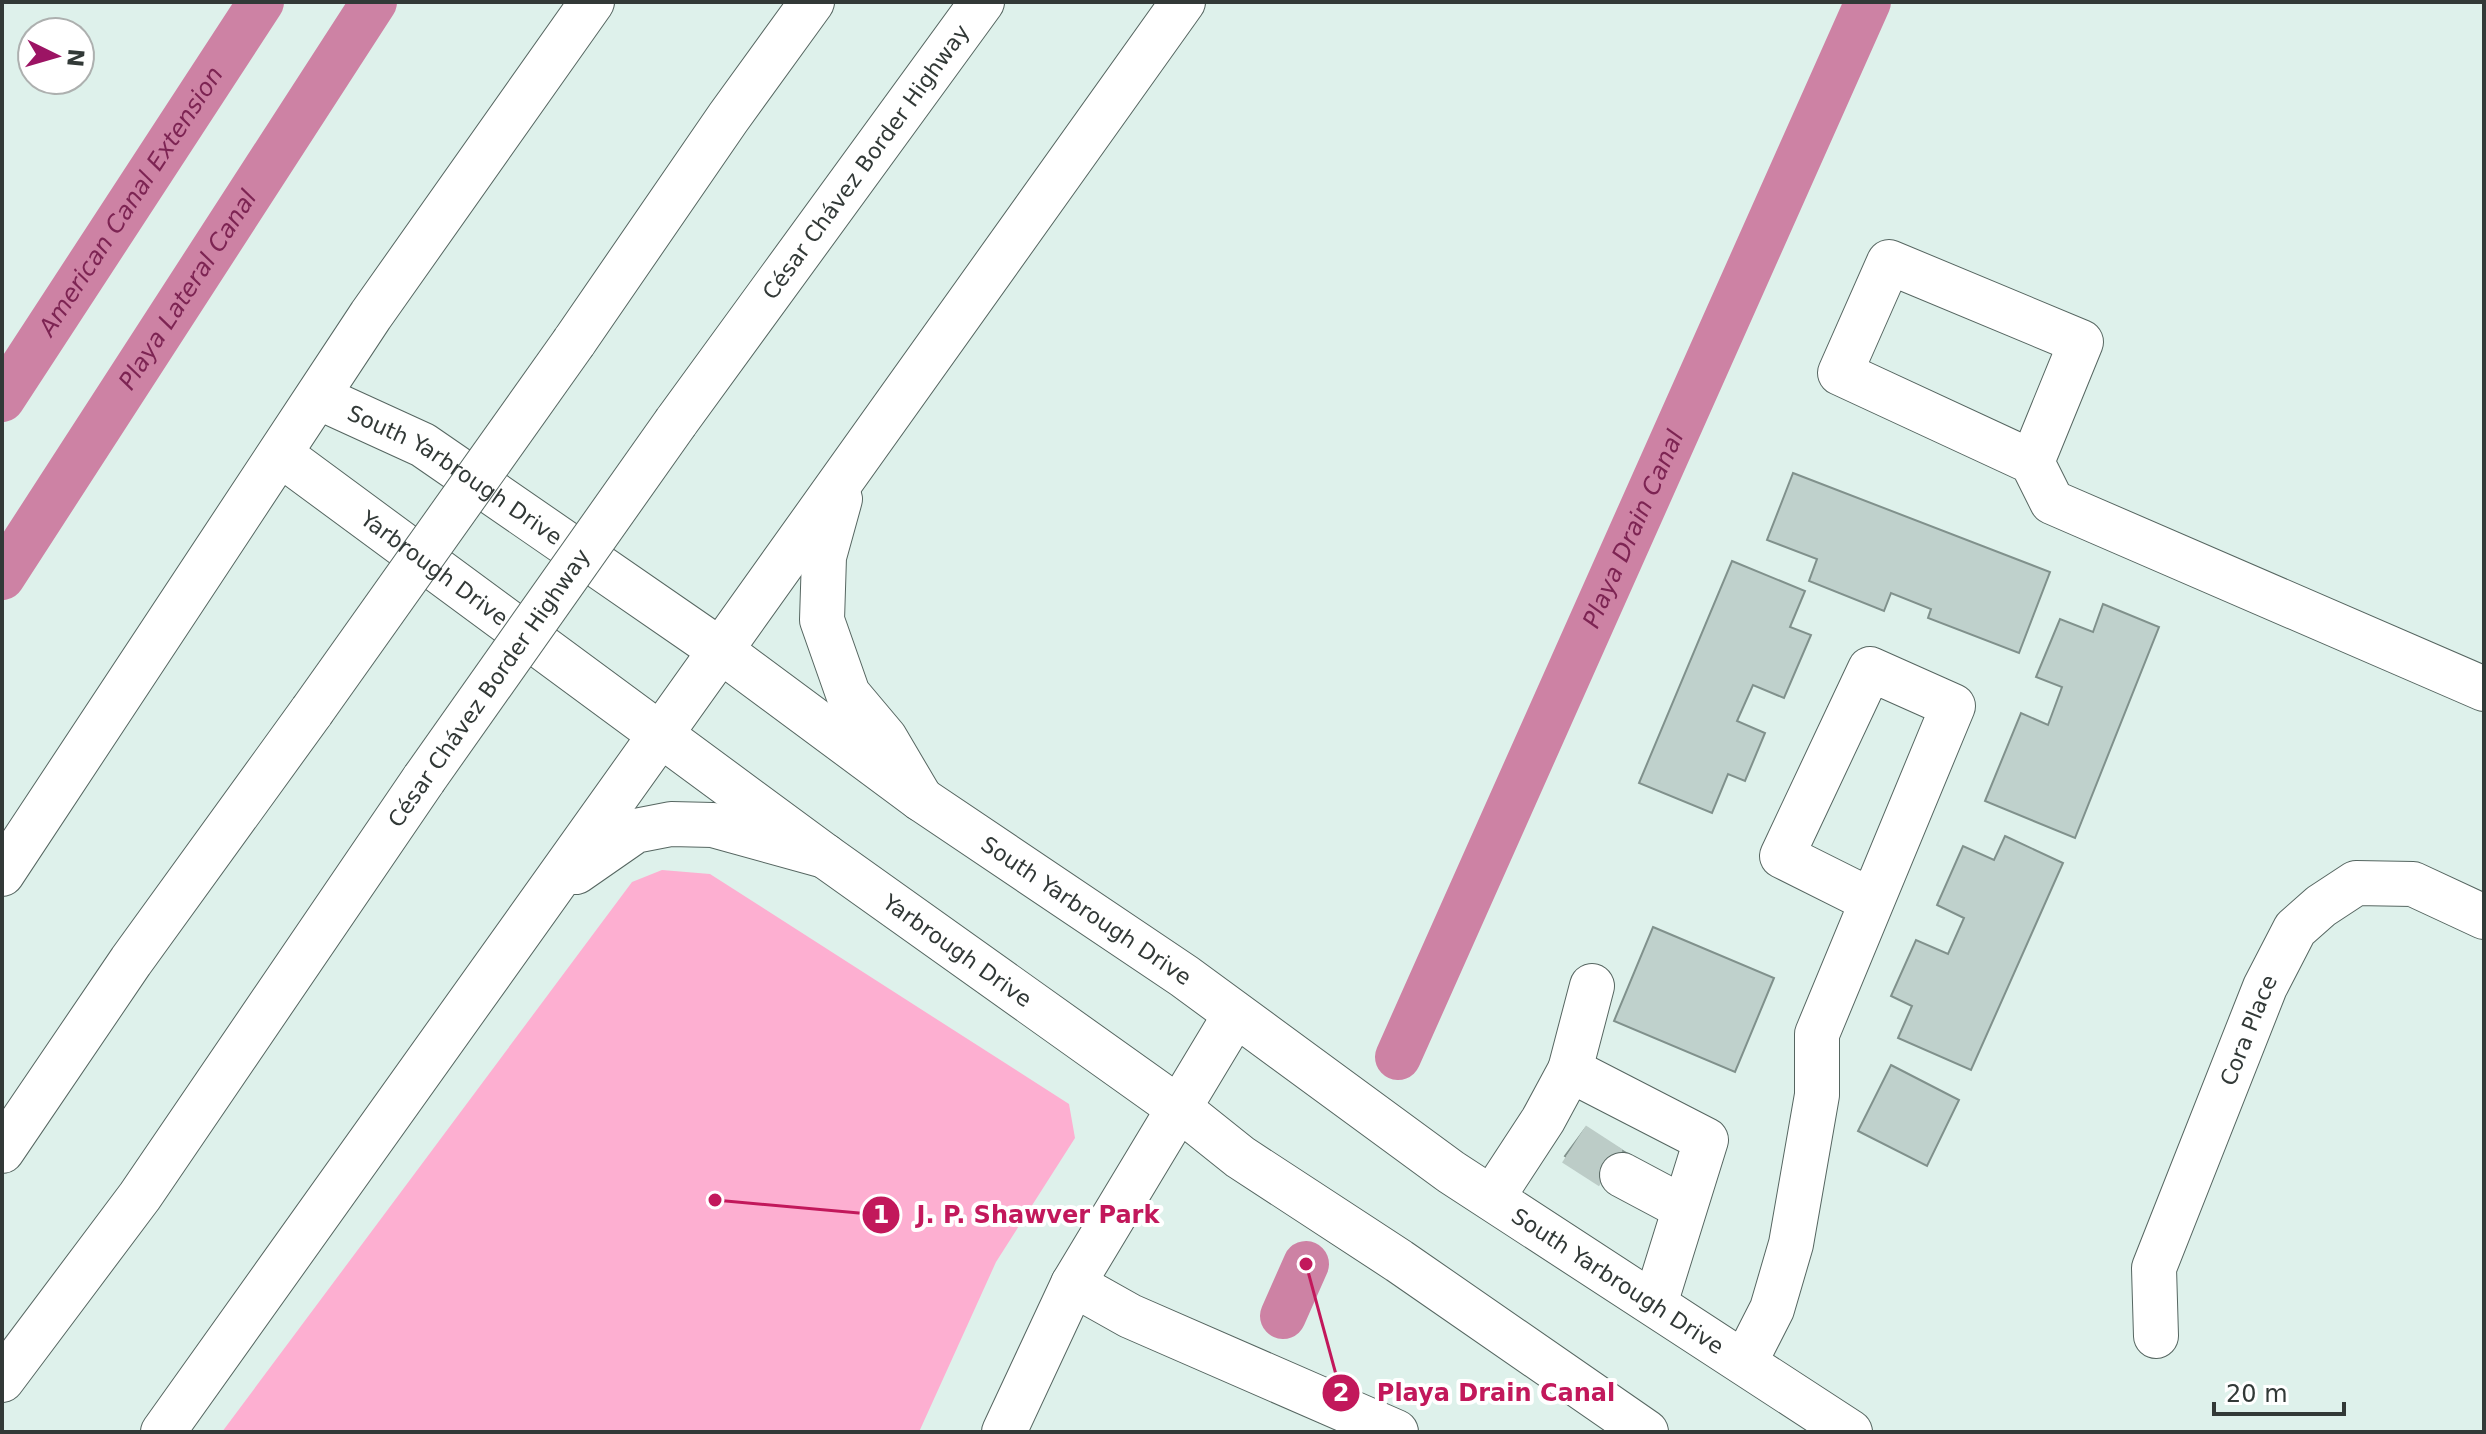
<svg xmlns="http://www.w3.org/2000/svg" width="2486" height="1434" font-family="'DejaVu Sans',sans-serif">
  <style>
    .green { fill: #fdafd1 }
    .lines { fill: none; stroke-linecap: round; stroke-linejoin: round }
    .canal { stroke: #cd82a4; stroke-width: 46 }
    .building { fill: #bfd1cc; stroke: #80918c; stroke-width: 2 }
    .minor-tunnel { stroke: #bcccc7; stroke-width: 44; stroke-dasharray: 44 22; stroke-linecap: butt }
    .minor-casing { stroke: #566661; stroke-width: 46 }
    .major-casing { stroke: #566661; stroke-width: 46 }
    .highway-casing { stroke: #566661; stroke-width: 46 }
    .minor { stroke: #fff; stroke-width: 44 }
    .major { stroke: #fff; stroke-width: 44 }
    .highway { stroke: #fff; stroke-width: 44 }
    .highway-bridge-casing { stroke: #566661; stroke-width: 46; stroke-linecap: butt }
    .highway-bridge { stroke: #fff; stroke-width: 44 }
    .labels { text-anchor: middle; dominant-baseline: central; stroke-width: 8; stroke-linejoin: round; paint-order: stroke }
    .street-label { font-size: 22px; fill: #323937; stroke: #fff }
    .water-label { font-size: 24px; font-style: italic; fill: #7d2453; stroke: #fff }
    .leader { fill: none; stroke: #c2185b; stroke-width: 3 }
    .callout-dot { fill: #c2185b; stroke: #fff; stroke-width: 3 }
    .mark-label { font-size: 24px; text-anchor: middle; font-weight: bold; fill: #fff }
    .callout-label { font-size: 24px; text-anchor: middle; font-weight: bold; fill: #c2185b; stroke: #fff; stroke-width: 8; stroke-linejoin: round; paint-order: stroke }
  </style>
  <rect width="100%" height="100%" fill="#def1eb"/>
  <!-- green -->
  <path class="green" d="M 662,870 L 710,874 L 1069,1104 L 1075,1138 L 996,1262 L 919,1432 L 222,1432 L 632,882 Z"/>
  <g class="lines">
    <!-- canal -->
    <g class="canal">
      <path id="s1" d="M 2,399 L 261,2"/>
      <path id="s2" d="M 2,577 L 374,2"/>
      <path id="s3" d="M 1398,1057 L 1868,2"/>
      <path d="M 1283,1316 L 1306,1264"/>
    </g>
  </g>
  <!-- building -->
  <g class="building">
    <path d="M 1793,473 L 2050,572 L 2019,653 L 1928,618 L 1931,609 L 1891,593 L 1884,611 L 1809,581 L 1817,559 L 1767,540 Z"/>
    <path d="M 1732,561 L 1805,591 L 1790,627 L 1811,635 L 1784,698 L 1753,685 L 1737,721 L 1765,733 L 1745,781 L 1728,774 L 1712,813 L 1639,783 Z"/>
    <path d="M 2103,604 L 2159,627 L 2075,838 L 1985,801 L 2021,713 L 2048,725 L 2062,687 L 2036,677 L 2060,619 L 2093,632 Z"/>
    <path d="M 2005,836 L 2063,863 L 1971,1070 L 1898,1038 L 1912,1006 L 1891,996 L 1916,940 L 1948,954 L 1964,918 L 1937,905 L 1963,846 L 1994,860 Z"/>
    <path d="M 1653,927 L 1774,978 L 1735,1072 L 1614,1021 Z"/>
    <path d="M 1891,1065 L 1959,1100 L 1927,1166 L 1858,1131 Z"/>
    <path d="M 1585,1129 L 1635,1158 L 1613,1190 L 1565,1156 Z"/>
  </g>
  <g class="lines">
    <!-- minor-tunnel -->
    <path class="minor-tunnel" d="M 1574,1144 L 1622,1175"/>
    <!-- minor casing -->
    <g class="minor-casing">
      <g id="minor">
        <path d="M 2032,462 L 2081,342 L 1889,262 L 1840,373 L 2032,462 L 2052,502 L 2484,689"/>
        <path d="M 1570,1070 L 1592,986"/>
        <path d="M 1622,1175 L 1684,1208"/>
        <path d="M 1492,1198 L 1543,1120 L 1570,1070 L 1706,1140 L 1655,1304"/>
        <path d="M 1073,1284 L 1130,1316 L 1396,1432"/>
        <path id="s4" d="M 2156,1336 L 2154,1268 L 2265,987 L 2295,929 L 2321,906 L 2356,883 L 2413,884 L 2484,917"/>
        <path d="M 1745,1362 L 1772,1309 L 1791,1244 L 1817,1095 L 1817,1034 L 1953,706 L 1870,669 L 1782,856 L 1872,901"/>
        <path d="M 1004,1432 L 1073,1284 L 1235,1015"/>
      </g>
    </g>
    <!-- major casing -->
    <g class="major-casing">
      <g id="major">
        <path id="s5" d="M 318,397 L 423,445 L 720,650 L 921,799 L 1184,976 L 1451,1172 L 1850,1432"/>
        <path id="s6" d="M 280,454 L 825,856 L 1180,1109 L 1240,1157 L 1399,1261 L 1646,1432"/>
      </g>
    </g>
    <!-- highway casing -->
    <g class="highway-casing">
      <g id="highway">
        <path d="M 574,342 L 728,118 L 812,2"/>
        <path id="s7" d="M 676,422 L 982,2"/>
        <path d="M 840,499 L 824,557 L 822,620 L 848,694 L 885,738 L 921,799"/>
        <path d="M 576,872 L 635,831 L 671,824 L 713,825 L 825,856"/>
        <path d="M 2,874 L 371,315 L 592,2"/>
        <path d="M 2,1151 L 131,961 L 312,711"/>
        <path d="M 2,1380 L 140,1196 L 424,779"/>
        <path d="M 163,1432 L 1183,2"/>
      </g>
    </g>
    <!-- minor -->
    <use href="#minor" class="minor"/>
    <!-- major -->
    <use href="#major" class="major"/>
    <!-- highway -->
    <use href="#highway" class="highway"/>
    <!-- highway-bridge casing -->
    <g class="highway-bridge-casing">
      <g id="highway-bridge">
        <path d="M 312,711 L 574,342"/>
        <path d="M 424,779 L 676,422"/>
      </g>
    </g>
    <!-- highway-bridge -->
    <use href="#highway-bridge" class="highway-bridge"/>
  </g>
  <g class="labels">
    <!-- street labels -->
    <g class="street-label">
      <text stroke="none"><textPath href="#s7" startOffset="322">César Chávez Border Highway</textPath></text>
      <text stroke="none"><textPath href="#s5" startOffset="158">South Yarbrough Drive</textPath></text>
      <text stroke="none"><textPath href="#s6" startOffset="192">Yarbrough Drive</textPath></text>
      <text transform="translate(489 688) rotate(-55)">César Chávez Border Highway</text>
      <text stroke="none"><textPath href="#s5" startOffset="926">South Yarbrough Drive</textPath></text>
      <text stroke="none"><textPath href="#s6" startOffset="840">Yarbrough Drive</textPath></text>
      <text stroke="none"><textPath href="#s4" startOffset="324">Cora Place</textPath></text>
      <text stroke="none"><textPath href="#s5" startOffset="1574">South Yarbrough Drive</textPath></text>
    </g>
    <!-- water labels -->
    <g class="water-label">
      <text stroke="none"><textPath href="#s1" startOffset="236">American Canal Extension</textPath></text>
      <text stroke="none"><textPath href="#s2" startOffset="342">Playa Lateral Canal</textPath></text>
      <text stroke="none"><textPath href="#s3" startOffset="578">Playa Drain Canal</textPath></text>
    </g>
  </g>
  <!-- callouts -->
  <path class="leader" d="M715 1200L881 1215M1306 1264L1341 1393"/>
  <g class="callout-dot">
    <circle cx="715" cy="1200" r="8"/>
    <circle cx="1306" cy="1264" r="8"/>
    <circle cx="881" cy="1215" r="20"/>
    <circle cx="1341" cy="1393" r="20"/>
  </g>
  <g class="mark-label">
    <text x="881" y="1223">1</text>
    <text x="1341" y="1401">2</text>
  </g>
  <g class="callout-label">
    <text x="1038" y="1223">J. P. Shawver Park</text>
    <text x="1496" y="1401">Playa Drain Canal</text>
  </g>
  <!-- border -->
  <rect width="2486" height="1434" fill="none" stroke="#323937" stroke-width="8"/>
  <!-- north arrow -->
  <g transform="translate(56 56) rotate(95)"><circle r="38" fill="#ffffff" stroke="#adb0af" stroke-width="2"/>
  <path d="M0-6L14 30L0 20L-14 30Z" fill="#9c1464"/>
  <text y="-12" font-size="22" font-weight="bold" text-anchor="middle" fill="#323937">N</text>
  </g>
  <!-- scale -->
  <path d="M2214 1402v12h130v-12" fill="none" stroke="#323937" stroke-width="4"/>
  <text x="2226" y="1402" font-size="24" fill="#323937" stroke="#ffffff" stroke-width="6" paint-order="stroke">20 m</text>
</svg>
